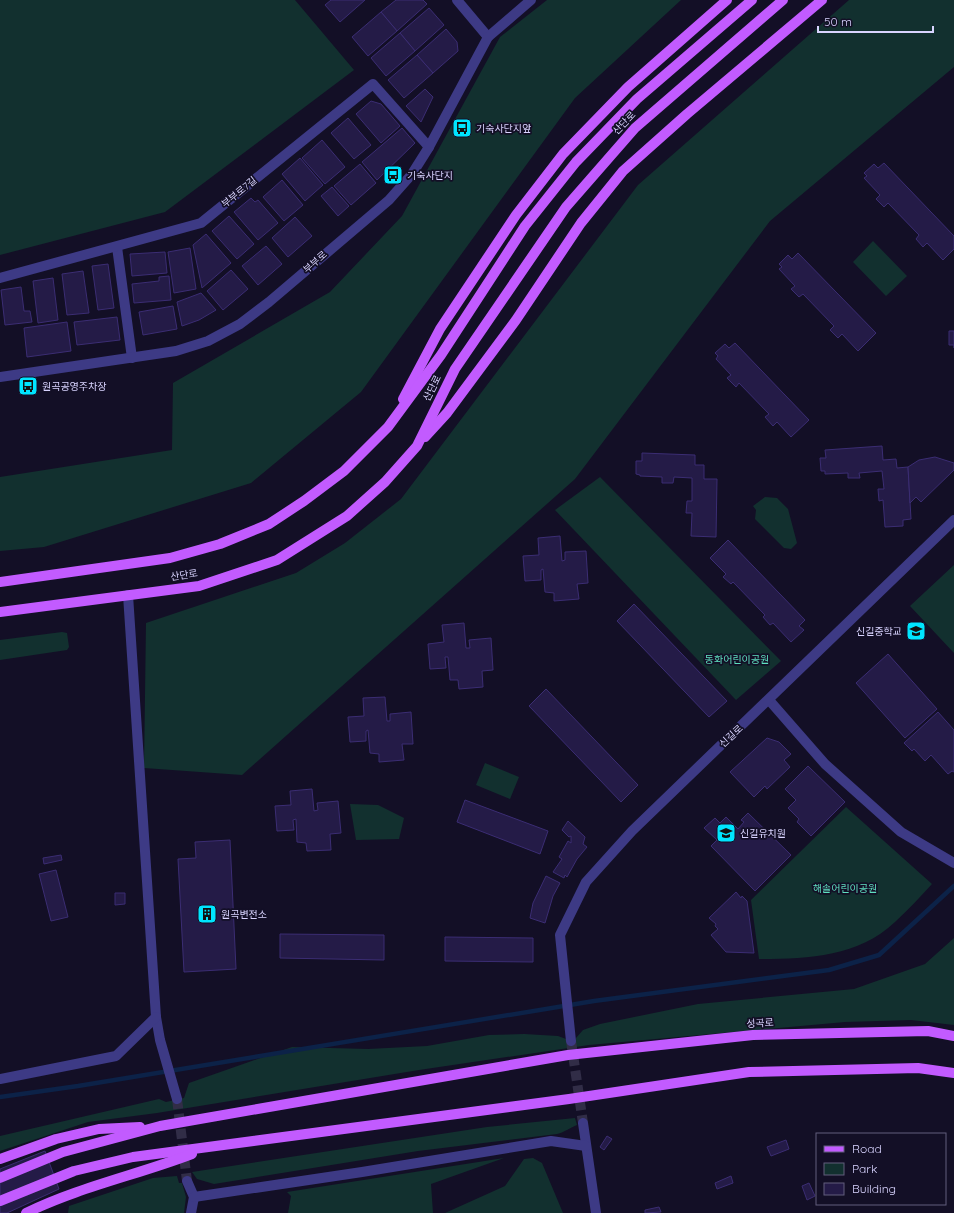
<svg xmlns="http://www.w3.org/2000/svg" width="954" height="1213" font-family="Quicksand,'Noto Sans KR',sans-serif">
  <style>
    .green { fill: #12302f }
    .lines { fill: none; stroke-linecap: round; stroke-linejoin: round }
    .stream { stroke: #0c2248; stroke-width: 4.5 }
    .building { fill: #241b47; stroke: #3b2d73 }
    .minor-tunnel { stroke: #312d47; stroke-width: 10; stroke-dasharray: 10 5; stroke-linecap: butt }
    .minor { stroke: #3d3a85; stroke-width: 10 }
    .major { stroke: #c25bff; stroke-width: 10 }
    .labels { text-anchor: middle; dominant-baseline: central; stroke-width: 3.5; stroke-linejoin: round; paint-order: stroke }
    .street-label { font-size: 10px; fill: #d9d4ff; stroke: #130f26 }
    .poi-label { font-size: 10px; fill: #d9d4ff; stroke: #130f26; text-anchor: start }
    .park-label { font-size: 10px; fill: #5fe0c0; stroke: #130f26 }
  </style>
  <rect width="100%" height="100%" fill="#130f26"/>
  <!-- green -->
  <g class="green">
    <path d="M 0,0 L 295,0 L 354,70 L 165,212 L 0,255 Z"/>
    <path d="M 547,0 L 681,0 L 575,98 L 361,392 L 251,483 L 44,547 L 0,551 L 0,477 L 172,450 L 173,383 L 330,292 L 402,216 L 500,37 Z"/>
    <path d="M 849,0 L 954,0 L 954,67 L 770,221 L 575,479 L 242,775 L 144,768 L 146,623 L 296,573 L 345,543 L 401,499 L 638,185 Z"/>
    <path d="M 873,241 L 907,276 L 886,296 L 853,262 Z"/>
    <path d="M 600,477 L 781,661 L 736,700 L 555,510 Z"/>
    <path d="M 765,497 L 777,498 L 788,509 L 797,543 L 791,549 L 784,548 L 755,519 L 756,510 L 753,506 Z"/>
    <path d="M 954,565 L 954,653 L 910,606 Z"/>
    <path d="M 62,632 L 67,633 L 69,647 L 67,650 L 0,660 L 0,640 Z"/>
    <path d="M 485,763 L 519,777 L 510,799 L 476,785 Z"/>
    <path d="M 350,804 L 378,805 L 404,818 L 399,839 L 356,840 Z"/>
    <path d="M 846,807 L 932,884 C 920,897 908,910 895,922 C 858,957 807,959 759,959 L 751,900 Z"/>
    <path d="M 954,938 L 954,1025 L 911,1020 L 845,1022 L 589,1045 L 419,1070 L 157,1113 L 88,1122 L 0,1151 L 0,1136 L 159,1099 L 166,1102 L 184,1098 L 189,1083 L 292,1047 L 368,1049 L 427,1046 L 489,1035 L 524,1034 L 558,1036 L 566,1039 L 567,1042 L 576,1040 L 576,1038 L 583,1030 L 600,1024 L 698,1004 L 854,989 L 925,964 Z"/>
    <path d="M 575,1118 L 577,1125 C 569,1128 565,1132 557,1134 L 418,1151 L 214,1184 L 197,1179 L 192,1172 L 487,1127 Z"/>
    <path d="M 504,1158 L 431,1184 L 433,1213 L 288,1213 L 291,1196 L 287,1192 Z"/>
    <path d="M 533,1158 L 542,1163 L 563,1213 L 445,1213 L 505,1186 L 524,1159 Z"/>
    <path d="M 177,1176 L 179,1183 L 182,1183 L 186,1197 L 184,1213 L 68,1213 L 69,1206 L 153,1178 Z"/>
  </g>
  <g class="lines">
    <!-- stream -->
    <path class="stream" d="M 0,1097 L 78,1086 L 594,1001 L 829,970 L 879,955 L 954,886"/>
  </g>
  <!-- building -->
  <g class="building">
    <path d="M 331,0 L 365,0 L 340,22 L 325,5 Z"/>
    <path d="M 396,0 L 423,0 L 427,4 L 397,31 L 381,12 Z"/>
    <path d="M 429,8 L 444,25 L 415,51 L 400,33 Z"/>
    <path d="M 381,12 L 397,31 L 368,56 L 352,37 Z"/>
    <path d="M 446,29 L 457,42 L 458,51 L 433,73 L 417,55 Z"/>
    <path d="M 400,33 L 415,51 L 386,76 L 371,58 Z"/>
    <path d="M 417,55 L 433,73 L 404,98 L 388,80 Z"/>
    <path d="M 425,89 L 433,97 L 421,122 L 406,106 Z"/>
    <path d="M 371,101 L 381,104 L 400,126 L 381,143 L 356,114 Z"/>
    <path d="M 348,118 L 371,145 L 354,159 L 331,133 Z"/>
    <path d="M 402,128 L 415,143 L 377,180 L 362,162 Z"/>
    <path d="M 322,140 L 345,167 L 325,184 L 302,158 Z"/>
    <path d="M 300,158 L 323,185 L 305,201 L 282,174 Z"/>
    <path d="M 884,163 L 954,236 L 954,249 L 943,260 L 927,243 L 923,247 L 916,239 L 919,235 L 888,203 L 884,207 L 876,199 L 880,195 L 864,178 L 867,176 L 864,173 L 874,164 L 878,168 Z"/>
    <path d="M 360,164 L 376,183 L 351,205 L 334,186 Z"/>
    <path d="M 282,180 L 303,205 L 284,221 L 263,197 Z"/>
    <path d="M 332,187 L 349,206 L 338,216 L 321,196 Z"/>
    <path d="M 251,198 L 255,202 L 258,200 L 278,223 L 258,240 L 234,212 Z"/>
    <path d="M 229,216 L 254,244 L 237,259 L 212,231 Z"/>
    <path d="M 295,217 L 312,236 L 288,257 L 272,238 Z"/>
    <path d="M 206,234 L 231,263 L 202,288 L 193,245 Z"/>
    <path d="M 266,246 L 282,264 L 258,285 L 242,266 Z"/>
    <path d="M 190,248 L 196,289 L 174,293 L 168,252 Z"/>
    <path d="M 165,252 L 167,273 L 132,276 L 130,254 Z"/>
    <path d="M 798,253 L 876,333 L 858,351 L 842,334 L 838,338 L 830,330 L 834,326 L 803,294 L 799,297 L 791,289 L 795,286 L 779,269 L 782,267 L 779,264 L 788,255 L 792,259 Z"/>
    <path d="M 108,264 L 114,308 L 98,310 L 92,266 Z"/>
    <path d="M 231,270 L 248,289 L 223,310 L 207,291 Z"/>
    <path d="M 83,271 L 89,313 L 67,315 L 62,274 Z"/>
    <path d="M 169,276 L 171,300 L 134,303 L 132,284 L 159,281 L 159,277 Z"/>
    <path d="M 53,278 L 58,320 L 38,323 L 33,281 Z"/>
    <path d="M 21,287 L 24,311 L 30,311 L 32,322 L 5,325 L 1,290 Z"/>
    <path d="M 201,293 L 216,310 L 199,320 L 182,326 L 177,302 Z"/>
    <path d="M 173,306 L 177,329 L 143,335 L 139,312 Z"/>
    <path d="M 117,317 L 120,340 L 77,345 L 74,322 Z"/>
    <path d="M 67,322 L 71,351 L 27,357 L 24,328 Z"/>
    <path d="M 949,331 L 954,331 L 954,348 L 954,345 L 949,345 Z"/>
    <path d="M 735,343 L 809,420 L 791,437 L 777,422 L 773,426 L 765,417 L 769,414 L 739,383 L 736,387 L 727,378 L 731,375 L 716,359 L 718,356 L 715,353 L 725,344 L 729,348 Z"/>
    <path d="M 882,446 L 883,460 L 896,459 L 897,468 L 908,467 L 911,519 L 903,520 L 903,526 L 885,527 L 883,500 L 879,501 L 878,489 L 884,489 L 882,471 L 859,473 L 860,478 L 848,478 L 848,473 L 825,474 L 825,471 L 821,471 L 820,458 L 826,458 L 825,450 Z"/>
    <path d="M 642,453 L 695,455 L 695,465 L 704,465 L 704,479 L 717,479 L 716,537 L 691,536 L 692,513 L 686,513 L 687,501 L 692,501 L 692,478 L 674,477 L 673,483 L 662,483 L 662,477 L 640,476 L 640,475 L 636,474 L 636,461 L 642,461 Z"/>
    <path d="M 935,457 L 954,463 L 954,470 L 921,502 L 916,497 L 910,503 L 908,467 L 919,460 Z"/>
    <path d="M 560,536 L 562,561 L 565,560 L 565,552 L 586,551 L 588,583 L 577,584 L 579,599 L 554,601 L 554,593 L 545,592 L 543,569 L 541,570 L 541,580 L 525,581 L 523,556 L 539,555 L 538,538 Z"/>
    <path d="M 728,540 L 805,620 L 799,626 L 804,630 L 791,642 L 773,623 L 770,625 L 763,617 L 765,615 L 733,582 L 731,584 L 723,577 L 726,574 L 710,558 Z"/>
    <path d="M 634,604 L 727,701 L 709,717 L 617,621 Z"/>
    <path d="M 464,623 L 466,648 L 470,648 L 469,640 L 491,638 L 493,670 L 482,671 L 483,687 L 459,689 L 458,680 L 450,680 L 448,657 L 445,657 L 446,668 L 430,669 L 428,644 L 444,642 L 442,625 Z"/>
    <path d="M 888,654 L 937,709 L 905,738 L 856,683 Z"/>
    <path d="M 546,689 L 638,785 L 621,802 L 529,706 Z"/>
    <path d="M 385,697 L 387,721 L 390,721 L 390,714 L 411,712 L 413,744 L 402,744 L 404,760 L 379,762 L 379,754 L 370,753 L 368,730 L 366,731 L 366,741 L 350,742 L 348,717 L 364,716 L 363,698 Z"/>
    <path d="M 938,712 L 954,730 L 954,772 L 952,771 L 948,774 L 931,755 L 925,761 L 914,749 L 912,751 L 904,743 Z"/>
    <path d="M 767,738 L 779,742 L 791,754 L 784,760 L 790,767 L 767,789 L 765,786 L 754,797 L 730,772 Z"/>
    <path d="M 808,766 L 845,802 L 811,836 L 797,822 L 799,819 L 788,808 L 796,800 L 785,789 Z"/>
    <path d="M 312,789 L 314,811 L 318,810 L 317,803 L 338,801 L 341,833 L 330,834 L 331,850 L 307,851 L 306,843 L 297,842 L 296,819 L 293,820 L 294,830 L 277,831 L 275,806 L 291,805 L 290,791 Z"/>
    <path d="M 465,800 L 548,831 L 540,854 L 457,822 Z"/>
    <path d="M 748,813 L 791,855 L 755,891 L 711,846 L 717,840 L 704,828 L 715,818 L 720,823 L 726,817 L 738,829 L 744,822 L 741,820 Z"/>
    <path d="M 568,821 L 585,837 L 583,844 L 587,847 L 577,859 L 567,877 L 565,875 L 564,878 L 553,872 L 562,859 L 559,857 L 568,841 L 571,843 L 571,836 L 569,837 L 562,830 Z"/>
    <path d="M 230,840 L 236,969 L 184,972 L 178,859 L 196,858 L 195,842 Z"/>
    <path d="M 61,855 L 62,860 L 44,864 L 43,858 Z"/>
    <path d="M 56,870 L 68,917 L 51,921 L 39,874 Z"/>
    <path d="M 546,876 L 560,883 L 553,896 L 545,923 L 530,918 L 533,903 Z"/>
    <path d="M 736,892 L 741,898 L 742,896 L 747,901 L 754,953 L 726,952 L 711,935 L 718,929 L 715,926 L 716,924 L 709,918 Z"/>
    <path d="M 115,893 L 125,893 L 125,904 L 115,905 Z"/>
    <path d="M 280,934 L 384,935 L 384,960 L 280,958 Z"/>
    <path d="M 445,937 L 533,938 L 533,962 L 445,961 Z"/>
    <path d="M 607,1136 L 612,1139 L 604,1150 L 600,1147 Z"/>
    <path d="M 786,1140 L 789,1149 L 771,1156 L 767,1147 Z"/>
    <path d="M 45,1151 L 59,1189 L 7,1213 L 0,1213 L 0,1169 Z"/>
    <path d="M 731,1176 L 733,1183 L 717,1189 L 715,1183 Z"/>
    <path d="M 809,1183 L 815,1196 L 807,1200 L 802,1186 Z"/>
    <path d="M 659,1207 L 661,1212 L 645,1213 L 645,1210 Z"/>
  </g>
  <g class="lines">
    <!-- minor-tunnel -->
    <g class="minor-tunnel">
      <path d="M 571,1041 L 583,1123"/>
      <path d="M 177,1099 L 187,1181"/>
    </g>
    <!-- minor -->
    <g class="minor">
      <path d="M 457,0 L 488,37"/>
      <path d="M 117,247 L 132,358"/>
      <path d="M 0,278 L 201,223 L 373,84 L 429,147"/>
      <path d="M 0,377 L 176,351 L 208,341 L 240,324 L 269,302 L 389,200 L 412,174 L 429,147 L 488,37 L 531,0"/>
      <path d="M 128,595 L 156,1017 L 160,1040 L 177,1099"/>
      <path d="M 769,700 L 825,764 L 901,832 L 954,863"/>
      <path d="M 571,1041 L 560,935 L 586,882 L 632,831 L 954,520"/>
      <path d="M 0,1079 L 116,1056 L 156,1017"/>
      <path d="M 583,1123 L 596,1213"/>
      <path d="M 187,1181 L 194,1197 L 191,1213"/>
      <path d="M 194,1197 L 362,1172 L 551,1141 L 586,1146"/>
    </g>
    <!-- major -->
    <g class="major">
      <path d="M 403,399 L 440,329 L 516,215 L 563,154 L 628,87 L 727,0"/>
      <path d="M 425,437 L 447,413 L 516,320 L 581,223 L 623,171 L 687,114 L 822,0"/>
      <path d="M 0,582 L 170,558 L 220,544 L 269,524 L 304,501 L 344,471 L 388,427 L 441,355 L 525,226 L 576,162 L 637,99 L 752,0"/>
      <path d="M 0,612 L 199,586 L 277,560 L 347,516 L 385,482 L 417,446 L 455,369 L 566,207 L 635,128 L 783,0"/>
      <path d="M 0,1159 L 56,1139 L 99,1129 L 140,1127"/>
      <path d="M 0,1178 L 63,1152 L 160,1126 L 568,1055 L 753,1035 L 928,1031 L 954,1036"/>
      <path d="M 0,1201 L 74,1171 L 133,1157 L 569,1099 L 749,1072 L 918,1068 L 954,1073"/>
      <path d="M 26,1213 C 79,1187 137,1175 192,1154"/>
    </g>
  </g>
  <!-- icons -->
  <defs>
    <g id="bus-square" transform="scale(1)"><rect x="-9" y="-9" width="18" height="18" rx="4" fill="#00e5ff" stroke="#130f26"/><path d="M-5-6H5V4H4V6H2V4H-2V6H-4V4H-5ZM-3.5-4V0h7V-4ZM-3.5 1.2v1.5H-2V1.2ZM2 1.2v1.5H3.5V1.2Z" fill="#111"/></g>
    <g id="school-square" transform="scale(1)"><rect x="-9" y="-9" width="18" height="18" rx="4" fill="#00e5ff" stroke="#130f26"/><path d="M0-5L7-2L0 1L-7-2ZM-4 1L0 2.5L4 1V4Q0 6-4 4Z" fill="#111"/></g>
    <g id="building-square" transform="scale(1)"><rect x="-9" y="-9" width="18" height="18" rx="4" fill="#00e5ff" stroke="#130f26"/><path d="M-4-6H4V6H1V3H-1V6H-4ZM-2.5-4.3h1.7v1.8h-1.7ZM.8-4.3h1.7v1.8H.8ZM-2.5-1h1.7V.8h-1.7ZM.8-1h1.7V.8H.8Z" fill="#111"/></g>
  </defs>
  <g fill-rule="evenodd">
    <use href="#bus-square" x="462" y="128"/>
    <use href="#bus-square" x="393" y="175"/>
    <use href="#bus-square" x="28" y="386"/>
    <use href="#school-square" x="916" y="631"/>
    <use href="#school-square" x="726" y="833"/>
    <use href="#building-square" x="207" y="914"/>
  </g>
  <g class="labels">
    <!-- street labels -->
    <g class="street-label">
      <text transform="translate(624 123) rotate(-46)">산단로</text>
      <text transform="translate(239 192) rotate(-39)">부부로7길</text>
      <text transform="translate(315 262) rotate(-41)">부부로</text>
      <text transform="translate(432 388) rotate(-64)">산단로</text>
      <text transform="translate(184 575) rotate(-9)">산단로</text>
      <text transform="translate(731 736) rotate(-43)">신길로</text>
      <text transform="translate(760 1023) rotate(-3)">성곡로</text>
    </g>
    <!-- poi labels -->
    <g class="poi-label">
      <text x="476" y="128">기숙사단지앞</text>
      <text x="407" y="175">기숙사단지</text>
      <text x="42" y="386">원곡공영주차장</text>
      <text x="902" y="631" text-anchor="end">신길중학교</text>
      <text x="740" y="833">신길유치원</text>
      <text x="221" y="914">원곡변전소</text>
    </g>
    <!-- park labels -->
    <g class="park-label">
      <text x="737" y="659">동화어린이공원</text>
      <text x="845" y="888">해솔어린이공원</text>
    </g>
  </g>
  <!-- legend -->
  <rect x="816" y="1133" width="130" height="72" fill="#130f26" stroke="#625e7d"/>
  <rect x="824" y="1146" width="20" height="6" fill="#c25bff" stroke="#625e7d"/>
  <text x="852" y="1153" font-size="12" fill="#d9d4ff">Road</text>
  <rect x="824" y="1163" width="20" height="12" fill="#12302f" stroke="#625e7d"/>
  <text x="852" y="1173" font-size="12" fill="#d9d4ff">Park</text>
  <rect x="824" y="1183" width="20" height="12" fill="#241b47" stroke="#625e7d"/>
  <text x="852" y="1193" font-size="12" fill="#d9d4ff">Building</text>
  <!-- scale -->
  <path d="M818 26v6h115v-6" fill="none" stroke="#d9d4ff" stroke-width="2"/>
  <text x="824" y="26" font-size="12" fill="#d9d4ff" stroke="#130f26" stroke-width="3" paint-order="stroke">50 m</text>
</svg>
